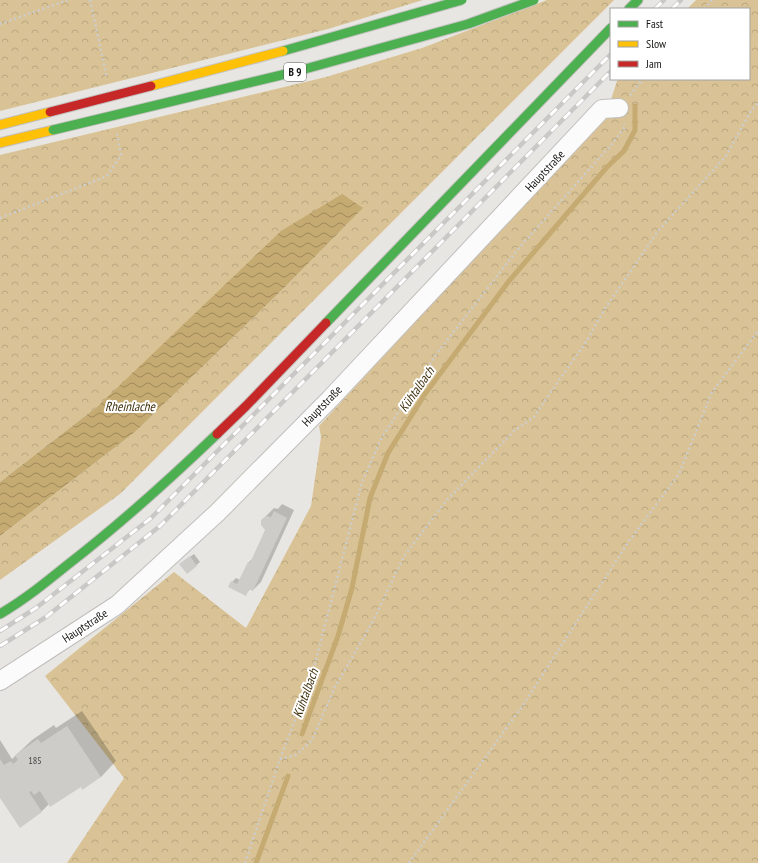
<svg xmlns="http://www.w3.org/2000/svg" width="758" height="863" font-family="'PT Sans Narrow',sans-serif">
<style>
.forest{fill:url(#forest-crowns)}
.water{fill:url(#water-waves)}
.shadow{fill:#0003}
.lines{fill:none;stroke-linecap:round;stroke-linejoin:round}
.stream{stroke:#c5aa71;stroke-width:5}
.building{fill:#cdccc9}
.street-casing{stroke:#c0bebc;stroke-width:20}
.fast-casing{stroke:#c0bebc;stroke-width:11}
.slow-casing{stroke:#c0bebc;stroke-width:11}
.jam-casing{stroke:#c0bebc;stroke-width:11}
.path{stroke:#cdcccc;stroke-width:2.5;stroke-dasharray:2 3;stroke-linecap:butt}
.street{stroke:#fcfbfb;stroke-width:18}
.fast{stroke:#4caf50;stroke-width:9}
.slow{stroke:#ffc107;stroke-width:9}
.jam{stroke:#c62828;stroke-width:9}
.rail-casing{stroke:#c9c8c7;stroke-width:4.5}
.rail{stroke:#fff;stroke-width:3;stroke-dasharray:9;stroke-linecap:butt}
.fast-bridge-casing{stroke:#c4c3c1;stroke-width:11;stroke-linecap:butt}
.slow-bridge-casing{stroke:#c4c3c1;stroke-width:11;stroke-linecap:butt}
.jam-bridge-casing{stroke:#c4c3c1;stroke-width:11;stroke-linecap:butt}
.fast-bridge{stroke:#4caf50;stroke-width:9}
.slow-bridge{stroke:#ffc107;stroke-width:9}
.jam-bridge{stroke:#c62828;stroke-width:9}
.labels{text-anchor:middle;stroke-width:4;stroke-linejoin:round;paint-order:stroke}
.number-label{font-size:10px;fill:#484644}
.shield{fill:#fff;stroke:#5d5c5a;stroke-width:1}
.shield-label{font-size:11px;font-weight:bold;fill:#171614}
.street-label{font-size:12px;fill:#171614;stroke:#fff}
.water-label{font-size:13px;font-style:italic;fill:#40300d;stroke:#fff}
</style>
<defs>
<pattern id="forest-crowns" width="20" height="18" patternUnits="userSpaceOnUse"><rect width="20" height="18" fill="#d9c396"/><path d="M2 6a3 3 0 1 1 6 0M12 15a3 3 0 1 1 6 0" fill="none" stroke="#baa780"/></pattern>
<pattern id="water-waves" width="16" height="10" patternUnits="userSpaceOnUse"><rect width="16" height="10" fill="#c5aa71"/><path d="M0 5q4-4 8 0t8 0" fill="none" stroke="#9f895c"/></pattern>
</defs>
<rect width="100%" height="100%" fill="#e8e6e2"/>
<!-- forest -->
<path class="forest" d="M0,0H423L328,29L0,111Z
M547,0H614L120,494L0,580V536L135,432L282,290L362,209L98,406L0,482V155L326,77L422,48Z
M696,0H758V863H67L124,778L45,676L174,572L246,628L311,506L321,437L319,426L606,115L617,81L620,79H749V9H687Z"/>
<!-- water -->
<path class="water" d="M342,194L363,208L282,290L135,432L0,536V482L98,406L281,231Z"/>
<!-- shadow -->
<path class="shadow" d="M282,504L294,510L261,582L253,590L250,589L246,594L232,582L236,578L240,580L248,563L253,558L267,529L262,520L274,508L278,509Z
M194,554L200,562L187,573L184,561Z
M82,711L116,761L101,777L82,785L49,804L42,811L20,826L0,796V740L12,759L32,740L54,725L56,728Z"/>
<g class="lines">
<!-- stream -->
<path class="stream" d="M302,734L338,636L352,588L370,498L388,453L425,394L509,281L607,167L624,151L635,130V106
M256,863L288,776"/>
</g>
<!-- building -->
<path class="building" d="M274,511L287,518L253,591L249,589L246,596L228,587L231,581L237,584L248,562L250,563L265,530L261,525V520L266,516L271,517Z
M190,556L197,566L187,574L179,564Z
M67,726L101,777L82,790L81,787L50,807L40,791L34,795L31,791L29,792L42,812L20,828L0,798V759L4,765L11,761L13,764L18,760L15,755L38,739L41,743Z"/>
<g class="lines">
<!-- street casing -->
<g class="street-casing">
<path id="street" d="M0,681L117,605L217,513L330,399L602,109L619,108"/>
</g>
<!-- fast casing -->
<g class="fast-casing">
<path id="fast" d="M629,9L638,0
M326,323L611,28
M0,614C24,600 45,583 66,566C119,525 169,480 217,434"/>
</g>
<!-- slow casing -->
<g class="slow-casing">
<path id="slow" d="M0,125L50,112
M0,143L53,130"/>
</g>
<!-- jam casing -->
<g class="jam-casing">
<path id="jam" d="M217,434L246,406L326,323"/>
</g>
<!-- path -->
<path class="path" d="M90,0L107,78
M704,9L712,0
M0,24L68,0
M630,95L643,79
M0,218L107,176L121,155L117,134
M280,759L296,755L312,740L335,687L373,621L404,556L446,501L515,430L534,417L546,399L586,342L604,310L658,231L726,156L751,111L758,103
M245,863L280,759L311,679L362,482L382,437L435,356L518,249L611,145L625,127L624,124
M409,863L523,705L629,541L679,474L712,392L758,331"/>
<!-- street -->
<use href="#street" class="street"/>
<!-- fast -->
<use href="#fast" class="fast"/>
<!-- slow -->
<use href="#slow" class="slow"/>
<!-- jam -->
<use href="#jam" class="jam"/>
<!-- rail casing -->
<g class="rail-casing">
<path id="rail" d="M655,9L664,0
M672,9L681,0
M0,631L36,608L151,518L611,54
M0,646L46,617L160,526L611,71"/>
</g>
<!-- rail -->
<use href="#rail" class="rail"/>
<!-- fast-bridge casing -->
<g class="fast-bridge-casing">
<path id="fast-bridge" d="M283,51L462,0
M53,130L294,72L468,24L534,0"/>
</g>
<!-- slow-bridge casing -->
<g class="slow-bridge-casing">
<path id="slow-bridge" d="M151,86L283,51"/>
</g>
<!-- jam-bridge casing -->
<g class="jam-bridge-casing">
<path id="jam-bridge" d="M50,112L151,86"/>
</g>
<!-- fast-bridge -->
<use href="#fast-bridge" class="fast-bridge"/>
<!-- slow-bridge -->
<use href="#slow-bridge" class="slow-bridge"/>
<!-- jam-bridge -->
<use href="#jam-bridge" class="jam-bridge"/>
</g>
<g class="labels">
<!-- number labels -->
<g class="number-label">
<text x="35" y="764">185</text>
</g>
<!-- shield labels -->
<rect class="shield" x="284" y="63" width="22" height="18" rx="3"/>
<g class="shield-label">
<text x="295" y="76">B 9</text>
</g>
<!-- street labels -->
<g class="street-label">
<text transform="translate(545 171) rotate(-47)" y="4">Hauptstraße</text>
<text transform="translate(322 406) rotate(-46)" y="4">Hauptstraße</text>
<text transform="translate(85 626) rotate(-33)" y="4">Hauptstraße</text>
</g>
<!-- water labels -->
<g class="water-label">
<text transform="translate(416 389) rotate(-55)" y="5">Kühtalbach</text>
<text x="130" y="411">Rheinlache</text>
<text transform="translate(305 693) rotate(-70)" y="5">Kühtalbach</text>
</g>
</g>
<!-- legend -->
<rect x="610" y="8" width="140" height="72" fill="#ffffff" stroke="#a2a2a1"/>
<rect x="618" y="21" width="20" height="6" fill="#4caf50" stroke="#a2a2a1"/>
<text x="646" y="28" font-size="12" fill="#171614">Fast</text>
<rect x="618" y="41" width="20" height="6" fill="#ffc107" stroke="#a2a2a1"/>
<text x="646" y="48" font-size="12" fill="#171614">Slow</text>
<rect x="618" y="61" width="20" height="6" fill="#c62828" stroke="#a2a2a1"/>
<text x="646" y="68" font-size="12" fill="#171614">Jam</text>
</svg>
